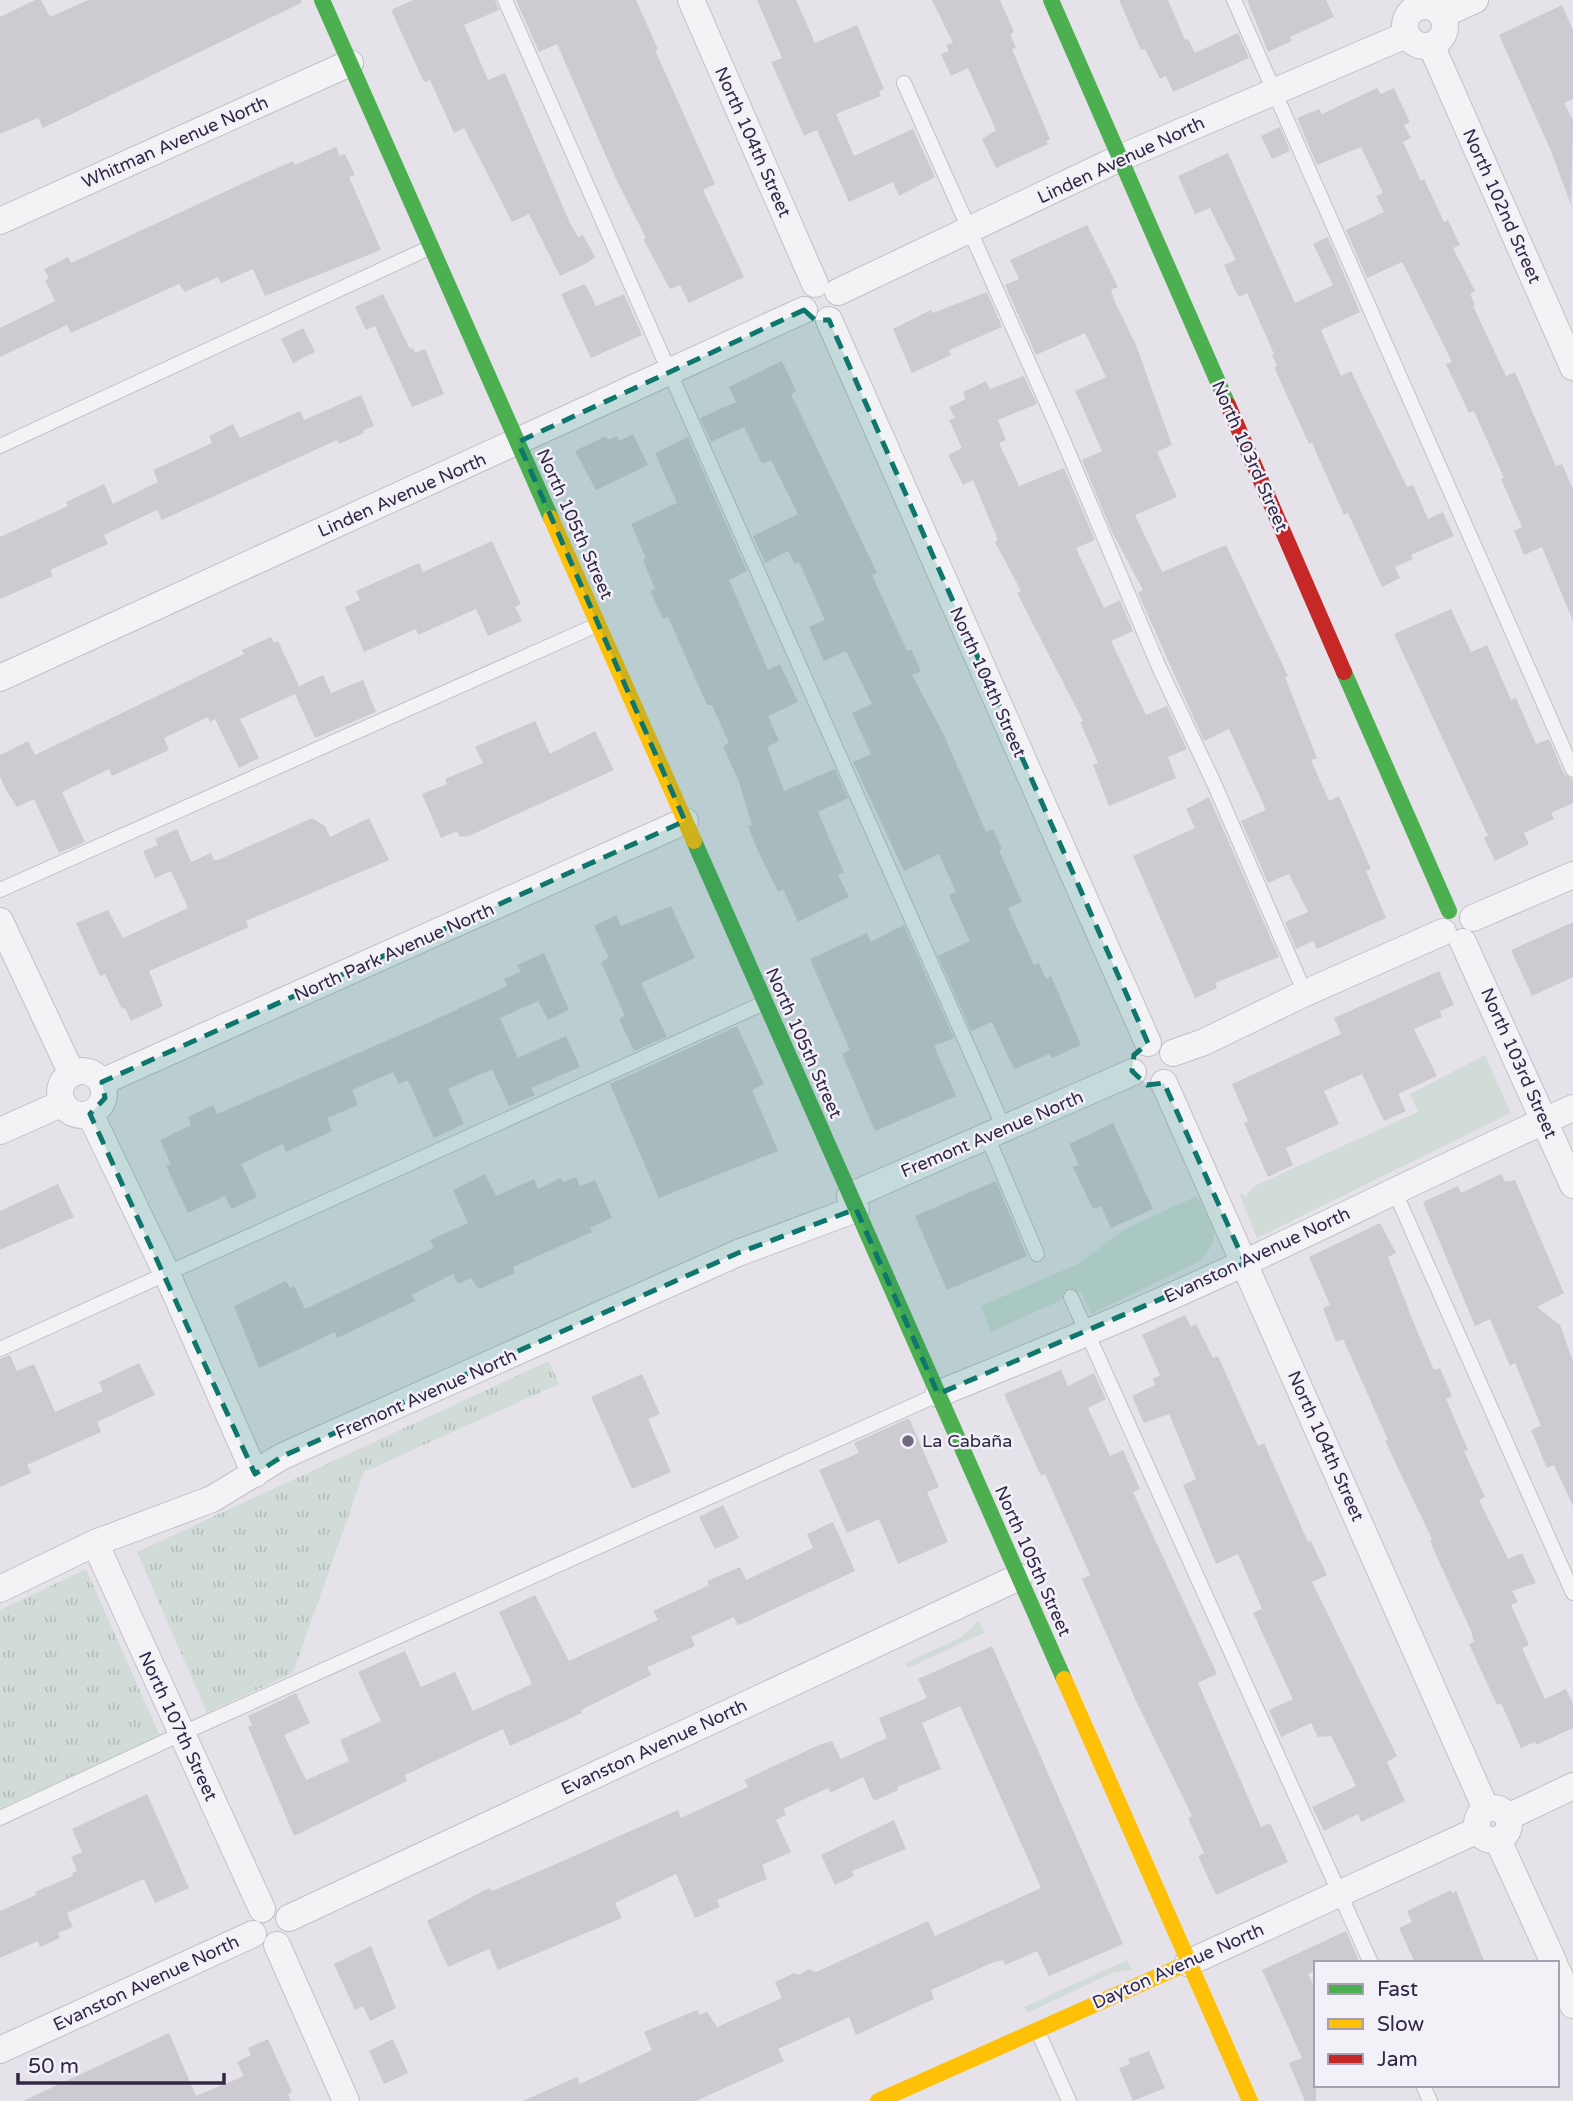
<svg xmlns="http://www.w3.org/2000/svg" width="1573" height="2101" font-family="'Varela Round',sans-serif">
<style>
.grass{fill:#d1dcd8}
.park{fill:url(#park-tufts)}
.building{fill:#cdcbd1}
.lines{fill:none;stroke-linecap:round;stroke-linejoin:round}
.lane-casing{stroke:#c2c0c7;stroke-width:16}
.street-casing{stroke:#c2c0c7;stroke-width:28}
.lane{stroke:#f3f3f5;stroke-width:14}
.street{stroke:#f3f3f5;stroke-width:26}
.fast{stroke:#4caf50;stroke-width:16}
.slow{stroke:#ffc107;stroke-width:16}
.jam{stroke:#c62828;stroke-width:16}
.marked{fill:#0f766e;fill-opacity:0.2;stroke:#0f766e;stroke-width:5;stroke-dasharray:14 9;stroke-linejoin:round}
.poi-dot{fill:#71697e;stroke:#f3f1f8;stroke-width:2.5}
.labels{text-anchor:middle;stroke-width:5;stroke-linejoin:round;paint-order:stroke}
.street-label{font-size:18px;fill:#322745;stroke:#f3f1f8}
.poi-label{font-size:18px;fill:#322745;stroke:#f3f1f8;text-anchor:start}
</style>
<defs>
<pattern id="park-tufts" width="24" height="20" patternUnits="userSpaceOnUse" patternTransform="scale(1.75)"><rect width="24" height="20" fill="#d1dcd8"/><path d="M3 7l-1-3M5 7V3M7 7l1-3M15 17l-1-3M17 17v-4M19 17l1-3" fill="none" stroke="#b4bdbb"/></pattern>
</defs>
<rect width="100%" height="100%" fill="#e5e3e9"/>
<!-- grass -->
<path class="grass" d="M1485,1055L1511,1113L1257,1238L1239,1193L1246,1196L1254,1186L1418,1112L1410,1094Z
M1197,1196C1211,1225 1226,1237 1198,1262L1091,1314L1081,1291L991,1332L981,1306L1078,1264L1125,1229Z
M979,1621L984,1633L908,1668L905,1663L960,1638Z
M1127,1960L1132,1970L1112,1973L1027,2013L1024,2007Z"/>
<!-- park -->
<path class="park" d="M549,1361L559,1384L364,1472L293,1673L207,1713L137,1552Z
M86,1569L160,1736L0,1809V1610Z"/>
<!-- building -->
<path class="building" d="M35,0H41L50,17L88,0H301V3L43,128L38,118L0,134V17Z
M413,0H495L499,10L464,25L488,80L505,73L570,223L578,237L583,235L595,257L589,262L560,276L529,214L512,222L464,128L454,133L430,80L424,82L391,10Z
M516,0H636L658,49L655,50L715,184L703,190L744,277L689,303L680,285L670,289L643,239L646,238L616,179L557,44L539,52Z
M757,0H796L815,43L857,25L884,89L879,91L881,96L836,114L854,156L913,129L935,177L899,196L893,182L849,202L817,130L804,136L771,62L782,58Z
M932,0H1000L1014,32L1010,34L1016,48L1012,49L1050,139L1046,141L1048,144L996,168L982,139L996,130L968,68L951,76L941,54L949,51L946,45L953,43Z
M1119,0H1168L1185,40L1188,39L1195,53L1238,33L1249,58L1173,92L1166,76L1160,79L1145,49L1141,50Z
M1247,0H1326L1334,17L1290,37L1292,41L1268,52Z
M1562,5L1573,30V99L1564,103L1573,120L1571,205L1551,151L1499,35Z
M1377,88L1381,94L1394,88L1410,122L1404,125L1411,138L1403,142L1421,181L1424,179L1444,222L1448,220L1460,245L1453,248L1475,291L1470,294L1475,305L1473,306L1506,376L1515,372L1556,466L1562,464L1573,489V621L1542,547L1524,555L1514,531L1522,527L1501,479L1504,478L1474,411L1469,413L1446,364L1452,362L1408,273L1402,262L1367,278L1346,230L1384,212L1376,196L1383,193L1361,147L1317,165L1297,118L1319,109L1322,114Z
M1280,127L1290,151L1272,159L1261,136Z
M336,147L340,156L345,154L355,175L349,177L381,250L265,296L253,269L221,283L218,277L185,292L179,284L71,333L67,325L0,357V328L55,301L45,280L49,278L44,269L68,257L71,263L261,175L293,161L295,165Z
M1228,153L1295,303L1333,285L1313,244L1328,237L1360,312L1321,330L1341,376L1351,371L1407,487L1413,485L1428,519L1443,512L1454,536L1411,555L1413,559L1395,567L1400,578L1382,587L1348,513L1344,515L1312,443L1309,444L1274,367L1277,366L1272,355L1274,354L1247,293L1239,297L1234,288L1224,265L1236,260L1210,208L1195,214L1178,176Z
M1087,225L1118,287L1111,290L1115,302L1136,345L1172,445L1157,452L1177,497L1135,515L1162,572L1226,545L1288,676L1285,677L1317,758L1311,760L1329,801L1339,796L1371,869L1366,871L1386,918L1317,949L1313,941L1296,949L1285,922L1308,912L1289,874L1268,883L1241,821L1266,810L1229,729L1204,741L1138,593L1143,590L1112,532L1082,460L1102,451L1075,391L1106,377L1085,333L1036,355L1005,285L1019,279L1010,260Z
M585,284L596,306L624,294L642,335L591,358L561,294Z
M987,292L1002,327L949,350L951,355L912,373L893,329L931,310L933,313Z
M383,294L410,349L413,348L415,353L425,349L444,394L412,407L375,326L366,330L355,307Z
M303,328L315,352L293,363L281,339Z
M782,361L796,391L791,394L877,573L872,575L907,651L911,649L921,671L912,675L943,733L986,832L993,829L1002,849L999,850L1022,902L1008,908L1034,965L1039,963L1046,979L1051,976L1081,1045L1052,1058L1049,1054L1014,1069L992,1022L971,1031L938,956L970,941L949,895L956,892L939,854L904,871L853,762L871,754L852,713L872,704L846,651L824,661L809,627L825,620L799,562L795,564L788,551L765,563L753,536L798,514L771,460L762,464L744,427L711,442L700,418L736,402L729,387Z
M1024,376L1037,404L998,420L1006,440L999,443L1019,486L1064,468L1095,540L1076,548L1104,608L1120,600L1133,631L1111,641L1146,715L1167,706L1187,749L1168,757L1176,778L1109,806L1093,765L1098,763L1080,722L1083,721L1017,593L1021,591L995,542L998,540L973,480L963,485L948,455L962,448L949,420L955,418L949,407L966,399L963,392L986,381L990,389Z
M361,395L374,426L363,430L364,433L339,444L337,440L162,520L157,510L104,535L108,544L50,570L53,576L0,599V537L68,506L66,502L104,484L113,504L158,482L153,470L212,443L209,436L233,424L240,438L300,411L304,420Z
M633,434L648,465L596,490L575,451L606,436L608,440L617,436L619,441Z
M688,437L747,571L729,580L768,670L780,664L798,702L768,716L779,741L767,747L784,791L835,769L848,798L818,812L844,873L838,875L849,897L798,922L783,889L778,892L758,851L748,826L752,825L739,782L723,746L729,743L712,705H707L668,617L663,619L650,591L655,589L643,560L646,558L631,524L677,503L655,453Z
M492,541L521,604L515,607L522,621L488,636L476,609L418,635L416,629L364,652L345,607L360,600L356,591L419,563L423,572Z
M1451,609L1471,652L1487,645L1511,700L1516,698L1536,744L1549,739L1564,774L1573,780V803L1551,813L1554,819L1524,833L1529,844L1495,861L1484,838L1488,836L1394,634Z
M271,637L274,643L278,641L299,686L323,675L331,693L363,680L376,712L315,738L295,694L240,719L259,758L239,768L215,719L210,722L208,717L164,738L169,750L112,776L109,769L62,792L85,842L59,853L34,799L17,807L6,790L0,777V755L28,741L35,755L244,654L242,650Z
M535,721L550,754L595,731L614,770L469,836L460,837L457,831L441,838L422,794L447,784L445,779L483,763L475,747Z
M1209,797L1279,957L1215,983L1217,988L1195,998L1133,856L1195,828L1186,809Z
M312,818L325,826L330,837L369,818L389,860L246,921L249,927L149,971L163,1006L131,1021L125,1008L122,1009L105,974L100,976L76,923L108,910L123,938L188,908L171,871L155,878L143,851L158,845L155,839L177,829L191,862L211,853L214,860H218Z
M671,906L695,958L641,983L667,1037L634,1051L619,1019L625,1016L601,962L609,958L594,926L616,915L621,926Z
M1573,922V977L1532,996L1511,950Z
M904,925L954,1038L934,1046L956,1096L875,1131L842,1054L850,1050L810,959L867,933L871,942Z
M544,953L569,1010L548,1020L538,1001L500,1018L518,1058L566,1036L580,1067L531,1088L535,1095L509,1106L492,1069L448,1089L464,1124L434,1138L408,1080L399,1084L393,1072L352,1090L358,1105L327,1118L332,1131L286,1152L283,1144L241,1164L257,1197L231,1209L225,1196L188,1213L166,1166L171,1164L160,1140L191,1125L188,1117L213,1105L217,1114L430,1022L507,986L504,979L521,972L517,965Z
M1439,971L1454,1005L1440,1011L1442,1017L1414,1029L1437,1076L1398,1094L1406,1111L1384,1121L1362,1074L1324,1091L1339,1124L1286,1148L1293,1165L1268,1177L1244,1123L1248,1121L1232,1084L1341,1034L1334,1018Z
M737,1026L764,1084L752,1090L778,1151L659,1198L610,1084Z
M1113,1123L1153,1209L1111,1228L1101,1206L1093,1209L1073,1167L1079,1165L1069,1144Z
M485,1174L496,1196L534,1179L538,1189L561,1178L563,1182L576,1177L580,1186L595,1180L612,1218L590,1228L592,1232L513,1267L515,1273L479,1289L471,1278L458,1284L453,1274L411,1295L415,1301L337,1338L335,1332L259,1368L234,1306L286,1281L290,1288L294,1286L305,1309L434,1248L430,1240L468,1223L453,1190Z
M1501,1174L1505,1182L1515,1180L1564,1293L1537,1307L1560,1325L1573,1361V1506L1554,1465L1547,1468L1531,1430L1541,1426L1515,1363L1510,1366L1490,1319L1475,1326L1423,1202L1458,1186L1461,1193Z
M996,1181L1027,1256L947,1290L915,1216Z
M58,1184L74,1217L0,1250V1211Z
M1380,1223L1396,1253L1388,1257L1417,1331L1434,1370L1440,1368L1452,1396L1446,1399L1468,1450L1464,1451L1485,1497L1479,1500L1508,1559L1522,1553L1536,1583L1512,1591L1518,1602L1511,1605L1529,1645L1522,1648L1545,1699L1566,1689L1573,1704V1728L1536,1745L1535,1742L1521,1748L1501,1703L1497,1705L1469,1644L1474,1642L1471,1631L1436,1555L1430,1540L1432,1539L1385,1441L1388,1440L1343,1339L1336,1342L1323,1308L1330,1305L1309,1257Z
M1185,1315L1191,1327L1196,1324L1213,1358L1218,1356L1258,1446L1264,1443L1308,1542L1311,1541L1327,1575L1312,1582L1397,1756L1387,1762L1405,1801L1361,1822L1358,1814L1324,1831L1312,1807L1356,1786L1331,1736L1318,1737L1311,1723L1281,1737L1269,1710L1293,1699L1253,1613L1262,1609L1238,1554L1216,1564L1183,1485L1196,1479L1169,1414L1144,1423L1132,1396L1155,1385L1153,1379L1160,1375L1142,1335Z
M10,1355L17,1371L34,1364L55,1412L103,1391L99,1382L139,1363L155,1395L97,1422L101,1432L27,1465L31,1473L0,1487V1359Z
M1061,1370L1068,1386L1094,1373L1106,1399L1088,1408L1110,1456L1123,1450L1140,1489L1133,1492L1217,1674L1198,1683L1261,1827L1270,1823L1288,1862L1216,1895L1198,1856L1204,1853L1188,1818L1192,1816L1137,1703L1082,1579L1090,1575L1045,1474L1041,1476L1004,1394Z
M642,1374L660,1414L648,1419L671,1472L632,1489L591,1397Z
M909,1418L939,1487L927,1492L948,1542L898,1564L879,1519L847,1533L819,1470L859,1453L854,1443Z
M723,1505L739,1538L715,1549L699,1517Z
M833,1522L855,1571L744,1623L737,1625L734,1617L691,1637L695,1646L647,1667L651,1675L581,1710L582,1713L510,1746L503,1729L405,1775L407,1781L294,1836L248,1727L252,1725L248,1716L296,1693L310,1723L284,1735L306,1780L349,1761L340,1740L381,1721L358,1672L405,1651L421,1687L455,1672L473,1711L532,1684L499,1612L535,1595L569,1661L658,1620L653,1611L709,1585L707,1581L740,1567L746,1580L813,1548L807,1534Z
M992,1646L1123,1944L1049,1976L1037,1951L1005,1965L1003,1960L994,1962L931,1990L934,1999L856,2035L849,2017L778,2049L784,2061L696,2101H523L577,2077L580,2084L652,2050L644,2032L697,2010L699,2015L707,2012L717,2027L782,1998L775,1982L794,1973L798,1975L809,1969L816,1972L928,1921L935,1936L1041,1888L960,1706L922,1723L941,1769L897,1787L898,1790L874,1801L863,1777L830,1793L828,1788L783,1809L786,1815L776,1820L791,1852L762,1865L767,1879L717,1900L720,1907L695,1918L676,1874L615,1903L622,1918L498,1970L489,1949L448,1967L427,1921L485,1890L490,1888L492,1891L540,1871L678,1810L681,1818L748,1787L744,1780L819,1745L832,1741L841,1759L887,1738L879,1718L927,1698L918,1679Z
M147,1794L189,1888L155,1903L144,1879L67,1913L73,1927L58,1933L60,1938L40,1947L38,1941L0,1958V1911L36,1895L35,1892L73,1876L72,1873L77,1871L71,1857L82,1852L72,1829Z
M894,1820L906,1849L852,1871L854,1876L835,1885L821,1855Z
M1451,1890L1452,1893L1456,1891L1485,1963H1415L1399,1928L1412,1922L1407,1911Z
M1346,1931L1360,1963H1316V1971L1308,1974L1316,1990V2101H1305L1289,2063L1302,2058L1262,1970Z
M371,1946L396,2008L370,2021L363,2006L355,2010L334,1964Z
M169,2033L196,2096L244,2076L237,2062L251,2055L248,2048L268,2039L292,2092L288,2094L291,2101H23Z
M393,2039L408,2073L384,2084L369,2051Z
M1149,2051L1165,2088L1133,2101L1119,2068L1130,2064L1128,2059Z"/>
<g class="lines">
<!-- lane casing -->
<g class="lane-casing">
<path id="lane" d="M505,0L1004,1128
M1234,0L1573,770
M904,83L1061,435L1158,665L1213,781L1305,993
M0,446L431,247
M0,890L597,625
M987,1136L1037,1254
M1394,1190L1573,1593
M1071,1297L1371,1963
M0,1349L764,1003
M0,1818L183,1733L937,1395
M1038,2032L1069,2101
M1423,2085L1430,2101"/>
</g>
<!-- street casing -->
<g class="street-casing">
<path id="street" d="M691,0L815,284
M1405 26a20 20 0 1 1 40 0a20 20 0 1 1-40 0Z
M1442,15L1475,0
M1431,45L1573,367
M0,221L350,63
M838,292L1120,158L1406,35
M829,320L1148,1043
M0,678L804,310
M1473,918L1573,875
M0,921L72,1074
M1463,942L1573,1185
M1173,1053L1204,1042L1303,994L1443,932
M60 1093a22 22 0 1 1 44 0a22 22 0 1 1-44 0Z
M102,1082L685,821
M1164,1083L1486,1809
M90,1114L166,1272L255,1474
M0,1131L63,1103
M850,1196L1133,1072
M938,1394C1041,1352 1145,1310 1246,1262C1355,1211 1463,1157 1573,1108
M95,1543L262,1909
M0,1589L95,1543L212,1499L283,1456L738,1253L856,1209
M1477 1824a16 16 0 1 1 32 0a16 16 0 1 1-32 0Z
M1508,1817L1573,1786
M1498,1840L1554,1963
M289,1918L1019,1577
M277,1945L346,2101
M1188,1963L1478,1830
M1557,1970L1573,2005
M0,2050L253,1934"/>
</g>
<!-- lane -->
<use href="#lane" class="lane"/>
<!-- street -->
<use href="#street" class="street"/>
<!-- fast -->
<path class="fast" d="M322,0L551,518
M1051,0L1228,405
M1344,672L1449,911
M694,841L1064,1679"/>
<!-- slow -->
<path class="slow" d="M551,518L694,841
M1064,1679L1250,2101
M878,2101L1188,1963"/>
<!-- jam -->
<path class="jam" d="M1228,405L1344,672"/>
</g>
<!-- marked area -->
<path class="marked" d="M804,310L815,320H829L1148,1043L1134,1055L1132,1071L1147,1085L1164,1083L1245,1263L938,1394L856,1209L738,1253L283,1456L255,1474L90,1114L105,1098L102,1082L685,821L518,442Z"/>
<!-- markers -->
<circle class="poi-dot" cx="908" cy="1441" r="7"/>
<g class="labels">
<!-- street labels -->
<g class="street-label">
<text transform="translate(175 142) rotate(-24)" y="6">Whitman Avenue North</text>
<text transform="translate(753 142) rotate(66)" y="6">North 104th Street</text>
<text transform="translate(1121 160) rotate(-25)" y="6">Linden Avenue North</text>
<text transform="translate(1502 206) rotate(66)" y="6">North 102nd Street</text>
<text transform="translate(1250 456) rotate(66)" y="6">North 103rd Street</text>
<text transform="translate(402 495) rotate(-24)" y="6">Linden Avenue North</text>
<text transform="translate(575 524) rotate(66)" y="6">North 105th Street</text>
<text transform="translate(988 682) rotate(66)" y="6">North 104th Street</text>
<text transform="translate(394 952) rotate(-24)" y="6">North Park Avenue North</text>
<text transform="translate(804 1043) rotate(66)" y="6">North 105th Street</text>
<text transform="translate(1519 1063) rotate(66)" y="6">North 103rd Street</text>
<text transform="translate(992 1134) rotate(-23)" y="6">Fremont Avenue North</text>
<text transform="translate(1257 1255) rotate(-25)" y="6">Evanston Avenue North</text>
<text transform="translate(426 1394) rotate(-24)" y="6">Fremont Avenue North</text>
<text transform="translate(1326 1446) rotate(66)" y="6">North 104th Street</text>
<text transform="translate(1033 1561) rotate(66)" y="6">North 105th Street</text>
<text transform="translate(178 1726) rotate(65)" y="6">North 107th Street</text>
<text transform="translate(654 1747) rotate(-25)" y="6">Evanston Avenue North</text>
<text transform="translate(1178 1966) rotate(-24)" y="6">Dayton Avenue North</text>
<text transform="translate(146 1983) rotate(-25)" y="6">Evanston Avenue North</text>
</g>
<!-- poi labels -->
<g class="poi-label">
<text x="922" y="1447">La Cabaña</text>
</g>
</g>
<!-- legend -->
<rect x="1314" y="1961" width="245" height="126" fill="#f3f1f8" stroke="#a6a0b0" stroke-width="2"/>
<rect x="1328" y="1984" width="35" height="10" fill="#4caf50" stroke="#a6a0b0" stroke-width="2"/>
<text x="1377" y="1996" font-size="21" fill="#322745">Fast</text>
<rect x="1328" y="2019" width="35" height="10" fill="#ffc107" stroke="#a6a0b0" stroke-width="2"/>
<text x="1377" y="2031" font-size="21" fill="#322745">Slow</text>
<rect x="1328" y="2054" width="35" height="10" fill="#c62828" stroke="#a6a0b0" stroke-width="2"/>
<text x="1377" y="2066" font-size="21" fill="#322745">Jam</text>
<!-- scale -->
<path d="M18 2073v10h206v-10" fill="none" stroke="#322745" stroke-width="3.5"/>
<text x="28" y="2073" font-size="21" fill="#322745" stroke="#f3f1f8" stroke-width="5" paint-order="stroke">50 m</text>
</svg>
